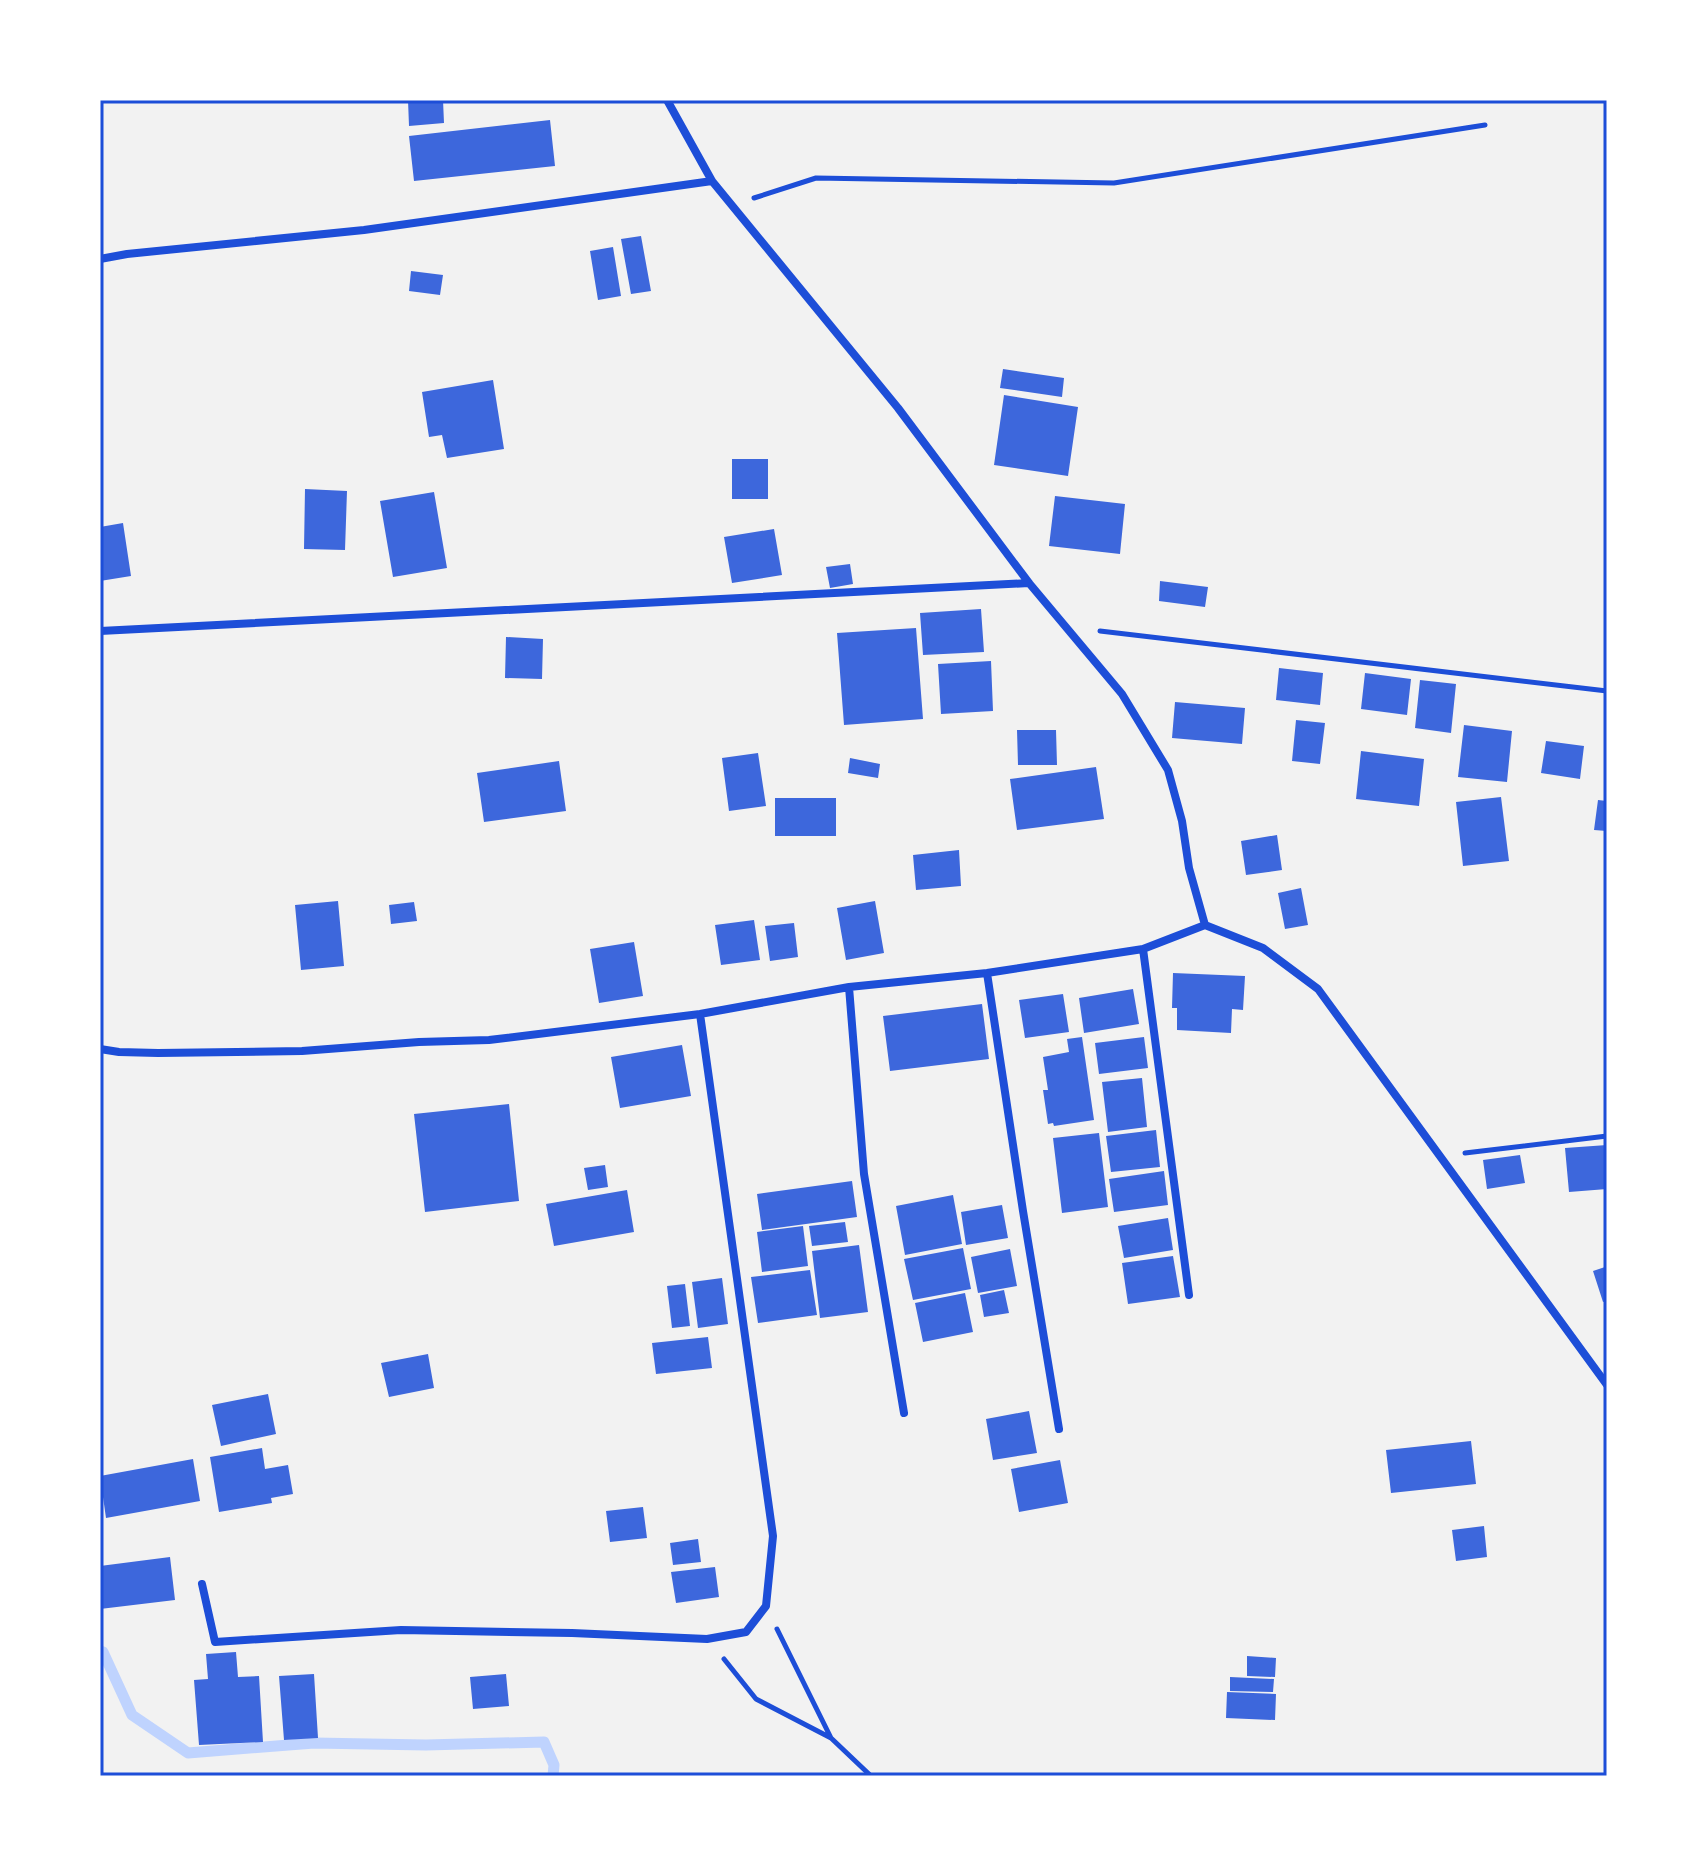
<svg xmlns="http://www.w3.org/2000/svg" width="1707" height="1876" font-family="Barlow,sans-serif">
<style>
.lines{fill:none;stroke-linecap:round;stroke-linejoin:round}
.stream{stroke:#bfd3fe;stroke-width:11}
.building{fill:#3d67dc}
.path{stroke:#1d4ed8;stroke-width:5}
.minor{stroke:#1d4ed8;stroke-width:8}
.neatline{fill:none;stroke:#1d4ed8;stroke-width:3}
</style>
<rect width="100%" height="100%" fill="#f2f2f2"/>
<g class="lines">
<!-- stream -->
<path class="stream" d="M100,1651L103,1652L132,1715L188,1753L314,1743L426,1745L544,1742L554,1765L553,1776"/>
</g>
<!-- building -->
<path class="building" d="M408,100H443L444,123L409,126Z
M550,120L555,166L414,181L409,136Z
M641,236L651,291L631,294L621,239Z
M613,247L621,296L598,300L590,251Z
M411,271L443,275L440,295L409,291Z
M1003,369L1064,378L1062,397L1000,388Z
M493,380L504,449L447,458L442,435L429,437L422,392Z
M1004,395L1078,407L1068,476L994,465Z
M732,459H768V499H732Z
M305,489L347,491L345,550L304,549Z
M434,492L447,568L393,577L380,501Z
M1055,496L1125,504L1120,554L1049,546Z
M123,523L131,576L100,581V527Z
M774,529L782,575L732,583L724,537Z
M850,564L853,584L830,588L826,567Z
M1160,581L1208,587L1205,607L1159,601Z
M981,609L984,652L923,655L920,613Z
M916,628L923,719L844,725L837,633Z
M506,637L543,639L542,679L505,678Z
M991,661L993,711L941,714L938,664Z
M1279,668L1323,673L1320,705L1276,700Z
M1365,673L1411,679L1407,715L1361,709Z
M1420,680L1456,684L1451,733L1415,728Z
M1175,702L1245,708L1242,744L1172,738Z
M1296,720L1325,723L1320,764L1292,761Z
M1464,725L1512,731L1507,782L1458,777Z
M1017,730H1056L1057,765H1018Z
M1546,741L1584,746L1580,779L1541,773Z
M1361,751L1424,759L1419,806L1356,799Z
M758,753L766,806L729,811L722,758Z
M850,758L880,764L878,778L848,773Z
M559,761L566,811L484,822L477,773Z
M1096,767L1104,819L1017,830L1010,779Z
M1501,797L1509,861L1463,866L1456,802Z
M775,798H836V836H775Z
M1598,800L1607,801V831L1594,830Z
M1277,835L1282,870L1246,875L1241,841Z
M959,850L961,886L916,890L913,855Z
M1301,888L1308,925L1285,929L1278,893Z
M338,901L344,966L301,970L295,905Z
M875,901L884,953L846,960L837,908Z
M414,902L417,921L391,924L389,905Z
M754,920L760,960L721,965L715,925Z
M794,923L798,957L770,961L765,926Z
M634,942L643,996L599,1003L590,949Z
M1173,973L1245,976L1243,1010L1232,1009L1231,1033L1177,1030V1008H1172Z
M1133,989L1139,1024L1084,1033L1079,998Z
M1063,994L1069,1032L1025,1038L1019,1000Z
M982,1004L989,1059L890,1071L883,1016Z
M1082,1037L1094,1120L1054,1126L1053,1123L1048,1124L1043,1090H1048L1043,1057L1069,1052L1067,1039Z
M1144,1037L1148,1068L1099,1074L1095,1043Z
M682,1045L691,1096L620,1108L611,1057Z
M1142,1078L1147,1127L1108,1132L1102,1082Z
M509,1104L519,1201L425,1212L414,1114Z
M1156,1130L1160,1167L1111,1172L1106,1136Z
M1099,1133L1108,1207L1062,1213L1053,1138Z
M1607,1145V1189L1569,1192L1565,1148Z
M1520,1155L1525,1183L1487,1189L1483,1160Z
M605,1165L608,1187L588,1190L584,1168Z
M1164,1171L1168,1205L1114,1212L1109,1179Z
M852,1181L857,1217L762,1230L757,1194Z
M627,1190L634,1232L554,1246L546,1204Z
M953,1195L962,1244L905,1255L896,1206Z
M1002,1205L1008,1238L966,1245L961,1212Z
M1168,1218L1173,1250L1124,1258L1118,1226Z
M845,1222L848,1242L812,1246L809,1226Z
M803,1226L808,1266L762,1272L757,1232Z
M859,1245L868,1312L820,1318L812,1251Z
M963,1248L971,1289L913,1300L904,1259Z
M1010,1249L1017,1286L978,1293L971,1257Z
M1173,1256L1180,1297L1128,1304L1122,1263Z
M1605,1267L1607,1301L1603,1302L1593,1271Z
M810,1270L817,1315L758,1323L751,1277Z
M722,1278L728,1324L698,1328L692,1282Z
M685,1284L690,1326L672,1328L667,1286Z
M1004,1290L1009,1313L984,1317L980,1295Z
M965,1293L973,1332L923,1342L915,1303Z
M708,1337L712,1368L656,1374L652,1343Z
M428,1354L434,1388L389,1397L381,1363Z
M268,1394L276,1434L221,1446L212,1405Z
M1029,1411L1037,1453L993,1460L986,1419Z
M1471,1441L1476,1484L1391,1493L1386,1450Z
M262,1448L265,1469L288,1465L293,1494L271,1498L272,1503L219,1512L210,1457Z
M193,1459L200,1501L106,1518L100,1476Z
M1060,1460L1068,1503L1019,1512L1011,1469Z
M643,1507L647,1538L610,1542L606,1511Z
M1484,1526L1487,1557L1456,1561L1452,1530Z
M698,1539L701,1562L673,1565L670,1543Z
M170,1557L175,1600L100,1609V1566Z
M715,1567L719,1597L676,1603L671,1572Z
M236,1652L238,1677L259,1676L263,1742L199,1745L194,1680L208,1679L206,1654Z
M1247,1656L1276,1658L1275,1677L1247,1676Z
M314,1674L318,1738L284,1740L279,1676Z
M506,1674L509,1706L473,1709L470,1677Z
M1230,1677L1274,1679L1273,1692L1230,1691Z
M1227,1692L1276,1694L1275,1720L1226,1718Z"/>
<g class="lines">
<!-- path -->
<path class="path" d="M754,198L816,178L1114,183L1485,125
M1100,631L1607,691
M1465,1153L1607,1136
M777,1629L831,1738
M724,1659L756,1699L831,1738L871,1776"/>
<!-- minor -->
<path class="minor" d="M667,100L712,181L898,408L1029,583L1122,694L1168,770L1182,821L1189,868L1205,925
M100,259L127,254L364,230L712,181
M100,631L1029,583
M1143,949L1189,1295
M987,973L1023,1211L1059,1429
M849,987L864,1174L904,1413
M100,1049L119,1052L158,1053L302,1051L419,1042L489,1040L700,1014L849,987L987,973L1143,949L1205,925L1263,948L1318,989L1607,1385
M202,1584L215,1642L401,1630L572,1633L707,1639L746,1632L766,1606L773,1536L700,1014"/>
</g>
<!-- border -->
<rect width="1707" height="1876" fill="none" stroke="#ffffff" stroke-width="204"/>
<rect x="102" y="102" width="1503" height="1672" class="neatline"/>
</svg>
